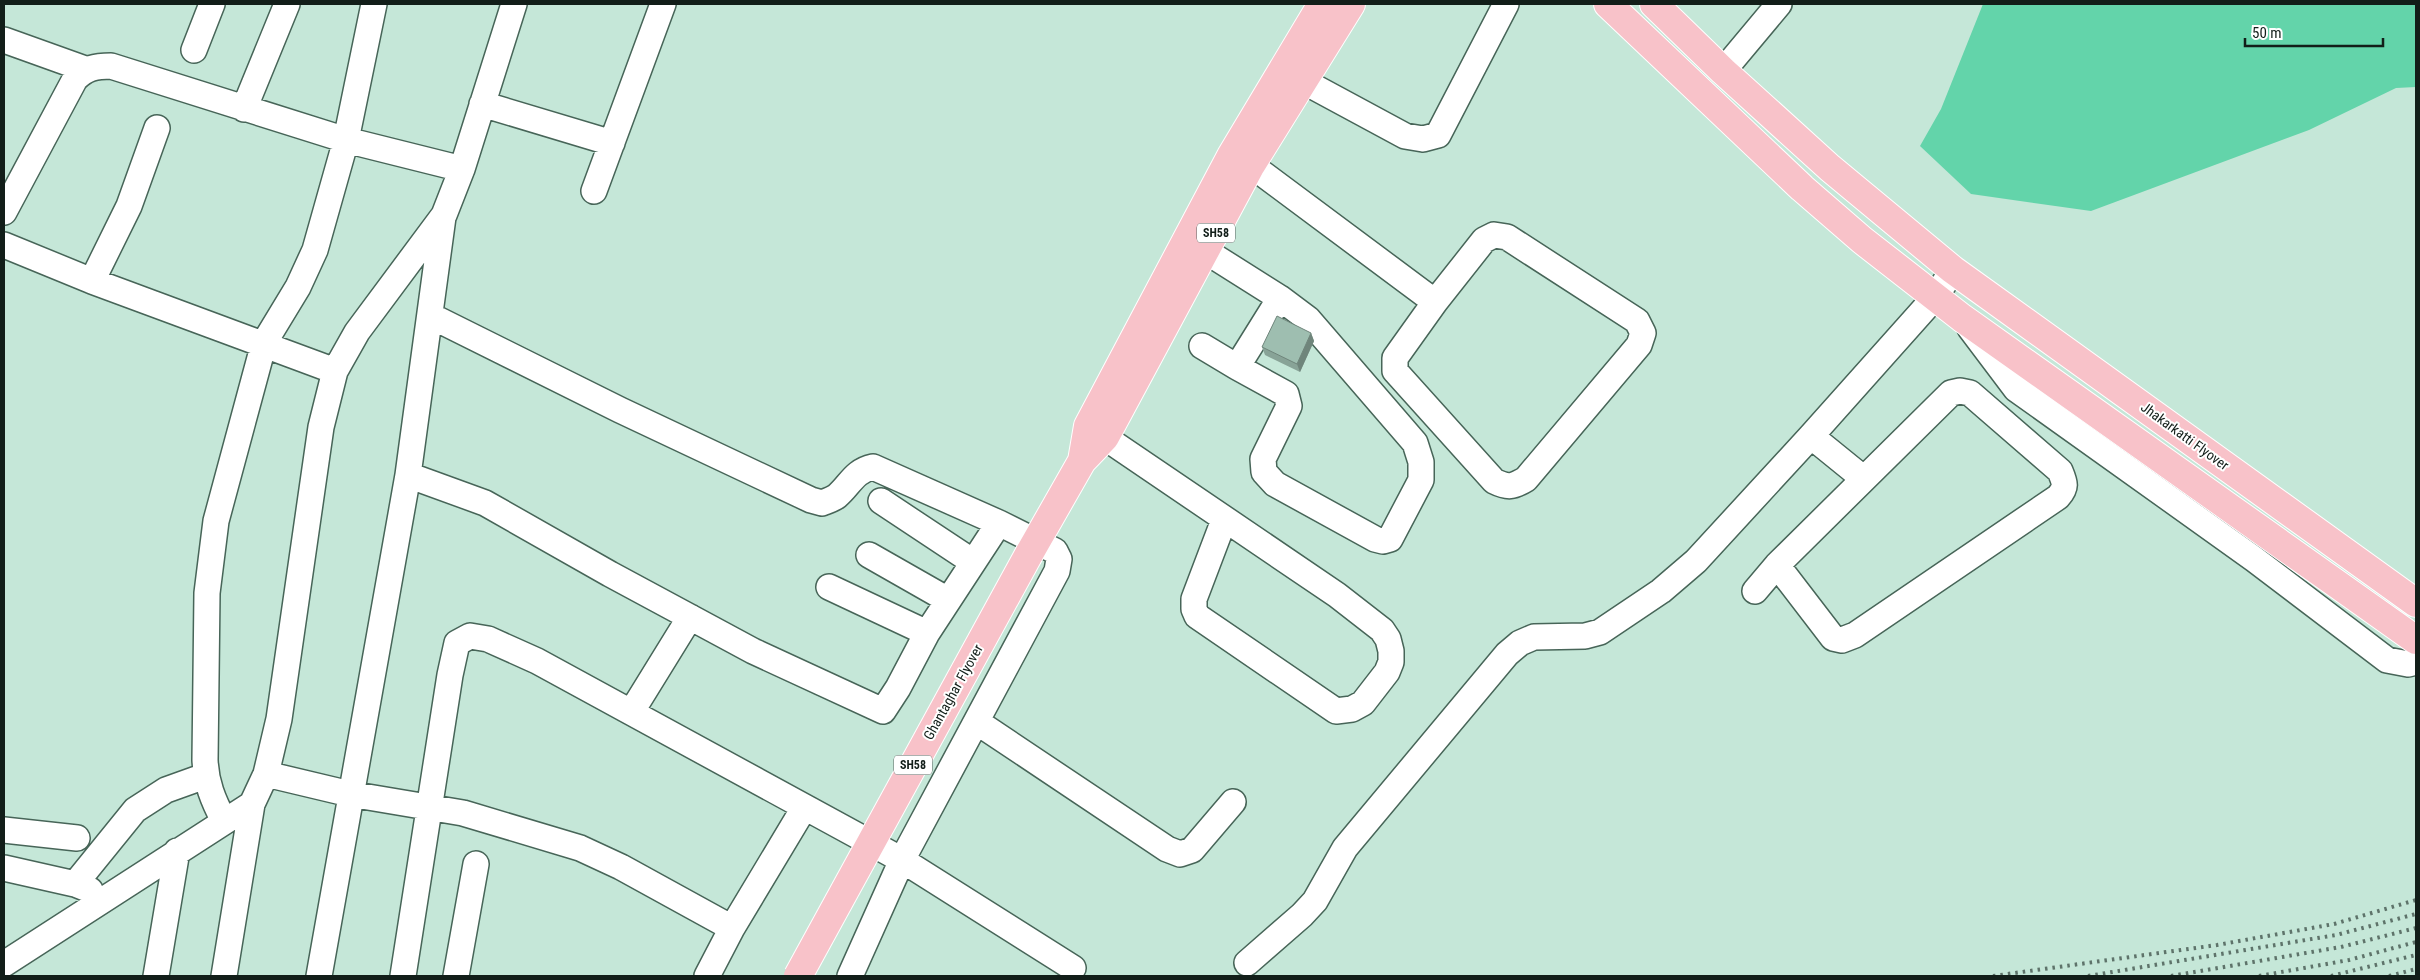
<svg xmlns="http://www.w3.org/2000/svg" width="2420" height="980" font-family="'Roboto Condensed',sans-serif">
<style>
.water{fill:#63d4aa}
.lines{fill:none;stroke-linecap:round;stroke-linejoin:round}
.minor-casing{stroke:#476558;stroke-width:28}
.major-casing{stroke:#fff;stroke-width:30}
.minor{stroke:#fff;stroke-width:25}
.major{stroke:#f8c2c9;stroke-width:28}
.rail{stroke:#5e736a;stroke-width:4;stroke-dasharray:2.5 5;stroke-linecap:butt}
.major-bridge-casing{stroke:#fff;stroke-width:30;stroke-linecap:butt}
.major-bridge{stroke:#f8c2c9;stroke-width:28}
.wall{fill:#88a397}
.shaded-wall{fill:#6f857b}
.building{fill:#9ebeb0;stroke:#6f857b}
.labels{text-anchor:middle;stroke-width:4;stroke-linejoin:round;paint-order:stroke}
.shield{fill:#fff;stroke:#59625e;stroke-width:1}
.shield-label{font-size:12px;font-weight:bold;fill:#121e19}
.street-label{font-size:14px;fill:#121e19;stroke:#fff}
</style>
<rect width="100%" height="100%" fill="#c5e7d8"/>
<!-- water -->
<path class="water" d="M1983,4H2416V87L2396,88L2309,130L2091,211L1971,194L1920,146L1941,109Z"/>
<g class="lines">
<!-- minor casing -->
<g class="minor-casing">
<path id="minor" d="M4,40L85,69
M194,50L212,4
M1723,71L1779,4
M1303,81L1405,136L1423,139L1438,135L1506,4
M482,104L612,143
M244,109L287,4
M1251,165L1435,302
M594,191L663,4
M4,212L75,79C86,68 95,66 111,66L346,140L462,169
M1494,235L1507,237L1637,321L1643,333L1639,345L1526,479C1513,487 1508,488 1494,481L1395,371V358L1435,302L1484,240Z
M1188,240L1280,298L1308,319L1415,443L1421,462V480L1390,539L1383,541L1375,539L1275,484L1264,472L1263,459L1289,406L1286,394L1237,367L1280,298
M4,245L92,281L335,371
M92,281L129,206L157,128
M431,316L620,410L811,500L822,503C827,501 833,499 837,496C850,485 854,471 873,467L999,523L1055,551L1059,559L1057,571L902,860L850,976
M1970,328L2016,389L2254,559L2387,660L2408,664L2416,662
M1202,346L1237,367
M1088,426L1337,595L1382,630L1388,639L1391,651V662L1387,672L1363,703L1352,709L1336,711L1197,616L1194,609V599L1224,520
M1811,436L1864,479
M408,475L485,503L610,574L753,651L883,711L898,688L927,633L999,523
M881,501L973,562
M869,555L948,600
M829,587L927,633
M1755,591L1777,565L1951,393L1960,391L1970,393L2060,471C2065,483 2067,487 2058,497L1855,635L1842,640L1833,638L1777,565
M632,711L690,617
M977,722L1167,849L1180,854L1192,850L1233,802
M266,774L350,794L463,813L580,848L621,867L732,928
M224,821C213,800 206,783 205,760L207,593L216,521L264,343L298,287L315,250L346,140L374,4
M4,830L77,838
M4,868L75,884L90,890
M75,884L135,810L166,790L205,776
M1247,963L1302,915L1315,901L1345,848L1507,654L1520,643L1534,637L1585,636L1600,632L1661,591L1696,561L1811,436L1935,297L1953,270
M4,964L252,804L266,774L279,719L321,427L335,371L357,332L444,215L462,169L514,4
M156,976L177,851
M224,976L252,804
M319,976L408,475L443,217
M403,976L450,675L457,643L470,636L488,639L537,661L902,860L1073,968
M456,976L476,864
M707,976L732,928L804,808"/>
</g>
<!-- major casing -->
<g class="major-casing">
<path id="major" d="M1608,4L1802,188L1862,240L1962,318L2416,640
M1654,4L1723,71L1830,168L1953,270L2416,603
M1082,461L1088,426L1231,156L1322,4
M1029,554L1082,461L1105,437L1251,165L1351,4"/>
</g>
<!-- minor -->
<use href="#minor" class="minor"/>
<!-- major -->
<use href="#major" class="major"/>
<!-- rail -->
<path class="rail" d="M1993,976L2217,945L2334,924L2416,900
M2088,976L2336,935L2416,914
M2171,976L2341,947L2416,928
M2259,976L2349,960L2416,942
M2331,976L2416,955
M2389,976L2416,969"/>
<!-- major-bridge casing -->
<g class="major-bridge-casing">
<path id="major-bridge" d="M798,976L1029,554"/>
</g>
<!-- major-bridge -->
<use href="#major-bridge" class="major-bridge"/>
</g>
<!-- wall -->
<path class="wall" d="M1311,333L1314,341L1300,372L1265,355L1262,347Z"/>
<!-- shaded-wall -->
<path class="shaded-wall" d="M1311,333L1314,341L1300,372L1297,364Z"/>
<!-- building -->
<path class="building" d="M1277,316L1311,333L1297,364L1262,347Z"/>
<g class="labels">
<!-- shield labels -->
<g class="shield">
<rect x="1197" y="223.5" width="38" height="19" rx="4"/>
<rect x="894" y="755.5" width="38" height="19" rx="4"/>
</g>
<g class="shield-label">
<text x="1216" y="237">SH58</text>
<text x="913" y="769">SH58</text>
</g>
<!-- street labels -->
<g class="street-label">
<text transform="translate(2185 436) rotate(36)" y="5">Jhakarkatti Flyover</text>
<text transform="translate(953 692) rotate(-61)" y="5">Ghantaghar Flyover</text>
</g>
</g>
<!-- border -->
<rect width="2420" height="980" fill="none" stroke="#121e19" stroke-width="10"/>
<!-- scale -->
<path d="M2245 38v8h138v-8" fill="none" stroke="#121e19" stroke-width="2.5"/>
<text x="2252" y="38" font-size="15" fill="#121e19" stroke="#ffffff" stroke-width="4" paint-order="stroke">50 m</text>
</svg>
